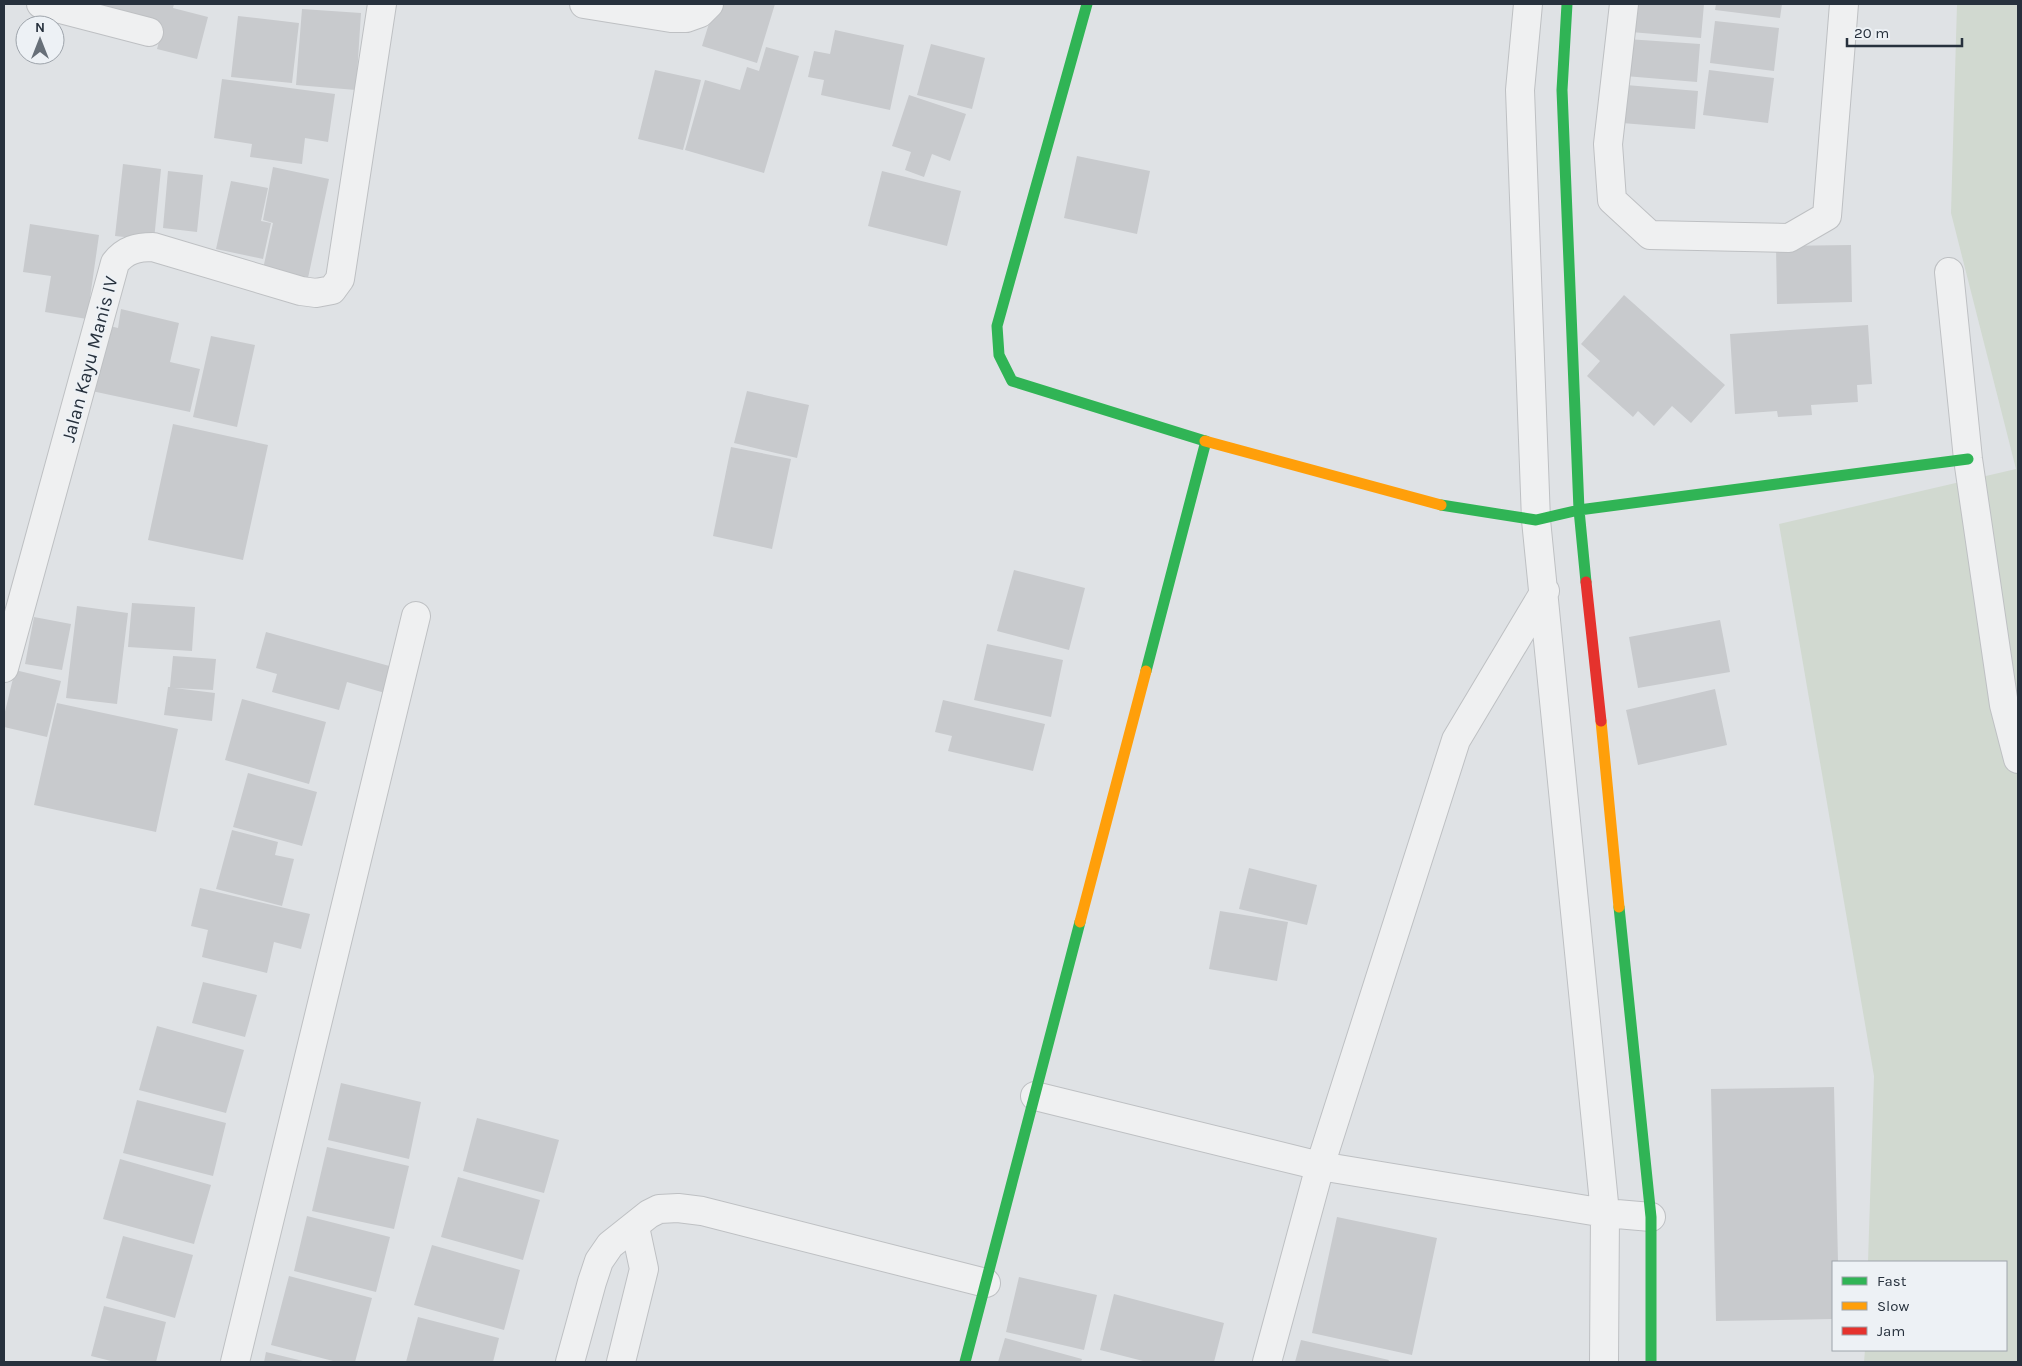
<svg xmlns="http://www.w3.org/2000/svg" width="2022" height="1366" font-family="Karla,sans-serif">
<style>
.green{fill:#d1d9d0}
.building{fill:#c8cacd}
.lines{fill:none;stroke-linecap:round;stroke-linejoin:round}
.street-casing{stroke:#bec0c3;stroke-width:30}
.street{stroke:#eff0f1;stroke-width:28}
.fast{stroke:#30b455;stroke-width:11}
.slow{stroke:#ff9f0a;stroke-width:11}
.jam{stroke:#e5322d;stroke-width:11}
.labels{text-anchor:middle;stroke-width:4;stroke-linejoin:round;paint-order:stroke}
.street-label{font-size:19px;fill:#27313d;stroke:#edf1f5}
</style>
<rect width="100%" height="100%" fill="#dfe2e5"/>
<!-- green -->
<path class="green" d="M1957,4H2018V1362H1864L1865,1350H2006V1262H1868L1874,1076L1779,524L2016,469L1951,213Z"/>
<!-- building -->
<path class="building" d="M101,4H174L173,8L208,17L197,59L157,49L163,26L99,10Z
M715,4H775L757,63L702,46Z
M1633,4H1704L1701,38L1631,32Z
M1716,4H1782L1780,18L1715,10Z
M302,9L361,13L356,90L296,85Z
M238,16L299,23L292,83L231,77Z
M1715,21L1779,28L1774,71L1710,63Z
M835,30L904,45L890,110L821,95L824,80L808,77L814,51L830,54Z
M1627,39L1700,44L1697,82L1625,76Z
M931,44L985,58L972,109L917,95Z
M766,47L799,56L764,173L685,150L705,80L740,90L747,67L759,71Z
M655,70L701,80L683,150L638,139Z
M1709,70L1774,78L1768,123L1703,115Z
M222,79L335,94L328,142L305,138L302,164L250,157L252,144L214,138Z
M1626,85L1698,91L1695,129L1622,123Z
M909,95L966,114L950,161L932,154L924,177L905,170L911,152L892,146Z
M1077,156L1150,171L1137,234L1064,218Z
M123,164L161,169L154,240L115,236Z
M273,167L329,179L308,278L263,269L273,223L263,220Z
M168,171L203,175L197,232L163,228Z
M882,171L961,191L947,246L868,226Z
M231,181L268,188L261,221L271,223L263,259L216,249Z
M30,224L99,235L87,319L45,312L51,276L23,272Z
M1851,245L1852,302L1777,304L1776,246Z
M1624,295L1725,385L1691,423L1672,406L1654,426L1638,411L1633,417L1587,376L1600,361L1581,344Z
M121,309L179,323L170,362L200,369L190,412L87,390L102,324L118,328Z
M1868,325L1872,384L1857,385L1858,402L1811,405L1812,415L1778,417L1777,411L1735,414L1730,334Z
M211,336L255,345L237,427L193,417Z
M747,391L809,405L797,458L734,443Z
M173,424L268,445L243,560L148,540Z
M731,447L791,459L772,549L713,536Z
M1014,570L1085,588L1069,650L997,631Z
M132,603L195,607L192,651L128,647Z
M77,606L128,613L117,704L66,698Z
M34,617L71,624L62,670L25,664Z
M1720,620L1730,672L1638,688L1629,637Z
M266,632L393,667L385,693L347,682L339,710L272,692L277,674L256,668Z
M987,644L1063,660L1051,717L974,700Z
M173,656L216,659L213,690L174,688L215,693L212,721L164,715L168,687H170Z
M15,670L61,681L47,737L4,727V716Z
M1715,689L1727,745L1638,765L1626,710Z
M242,699L326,722L309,784L225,760Z
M943,700L1045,724L1033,771L948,751L952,736L935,732Z
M57,703L178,729L156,832L34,805Z
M248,773L317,792L302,846L233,827Z
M232,830L278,842L275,855L294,859L282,906L216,889Z
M1249,868L1317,885L1307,925L1239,909Z
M200,888L310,914L301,949L274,942L267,973L202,957L208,930L191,926Z
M1220,911L1288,922L1277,981L1209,969Z
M203,982L257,995L245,1037L192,1023Z
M157,1026L244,1050L226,1113L139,1090Z
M341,1083L421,1102L409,1159L328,1140Z
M1834,1087L1838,1262H1833V1319L1716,1321L1711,1089Z
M137,1100L226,1123L213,1176L123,1153Z
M477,1118L559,1140L544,1193L463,1171Z
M327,1147L409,1166L394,1229L312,1211Z
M120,1159L211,1185L194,1244L103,1219Z
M458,1177L540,1200L523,1260L441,1237Z
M307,1216L390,1237L376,1292L294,1271Z
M1337,1217L1437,1238L1412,1355L1312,1333Z
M123,1236L193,1255L175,1318L106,1298Z
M432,1245L520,1270L504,1330L414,1305Z
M289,1276L372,1298L355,1362H337L271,1345Z
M1019,1277L1097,1295L1084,1350L1006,1332Z
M1114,1294L1224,1323L1214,1362H1147L1100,1350Z
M104,1306L166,1322L156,1362H115L91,1356Z
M418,1317L499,1338L493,1362H406Z
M1005,1338L1082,1359L1081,1362H998Z
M1301,1340L1389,1360L1388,1362H1295Z
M266,1352L307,1362H264Z"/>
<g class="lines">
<!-- street casing -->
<g class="street-casing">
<path id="street" d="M41,4L149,32
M584,4L671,18H686L700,13L709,4
M1528,4L1520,90L1536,520L1605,1213L1604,1362
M1624,4L1608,144L1612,200L1650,235L1789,238L1827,216L1844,4
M1949,272L1968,459L2004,705L2018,759
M4,668L115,263C125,250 137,247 153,247L301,291L316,293L332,290L340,279L382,4
M1035,1096L1320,1166L1605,1213L1651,1217
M235,1362L416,616
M570,1362L592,1282L599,1261L610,1245L649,1214L659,1209L678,1208L702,1211L986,1283
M621,1362L644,1269L635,1227
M1267,1362L1320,1166L1456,740L1545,591"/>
</g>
<!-- street -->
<use href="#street" class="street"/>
<!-- fast -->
<path class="fast" d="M1087,4L997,326L999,355L1012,381L1205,441
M1567,4L1562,90L1579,510L1586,582
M1441,505L1536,520L1579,510L1968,459
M1146,671L1206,441
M1619,907L1651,1217V1362
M965,1362L1080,922"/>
<!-- slow -->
<path class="slow" d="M1205,441L1441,505
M1601,721L1619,907
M1080,922L1146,671"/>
<!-- jam -->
<path class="jam" d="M1586,582L1601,721"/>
</g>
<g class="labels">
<!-- street labels -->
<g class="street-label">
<text transform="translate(89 359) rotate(-75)" y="7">Jalan Kayu Manis IV</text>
</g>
</g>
<!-- border -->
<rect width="2022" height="1366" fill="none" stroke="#27313d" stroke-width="10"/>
<!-- legend -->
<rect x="1832" y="1261" width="175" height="90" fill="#edf1f5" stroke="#9ea4ab"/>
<rect x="1842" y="1277" width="25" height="8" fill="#30b455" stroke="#9ea4ab"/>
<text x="1877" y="1286" font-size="15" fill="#27313d">Fast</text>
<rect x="1842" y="1302" width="25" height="8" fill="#ff9f0a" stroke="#9ea4ab"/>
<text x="1877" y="1311" font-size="15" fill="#27313d">Slow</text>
<rect x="1842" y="1327" width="25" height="8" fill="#e5322d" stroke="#9ea4ab"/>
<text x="1877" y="1336" font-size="15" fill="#27313d">Jam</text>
<!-- north arrow -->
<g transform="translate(40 40)"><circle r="24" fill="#edf1f5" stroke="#9ea4ab"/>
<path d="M0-4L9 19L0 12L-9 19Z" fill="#676f78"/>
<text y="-8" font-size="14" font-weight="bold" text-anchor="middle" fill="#27313d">N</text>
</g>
<!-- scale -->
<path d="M1847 38v8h115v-8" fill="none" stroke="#27313d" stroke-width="2.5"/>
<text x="1854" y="38" font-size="15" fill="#27313d" stroke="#edf1f5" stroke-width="4" paint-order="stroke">20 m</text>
</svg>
